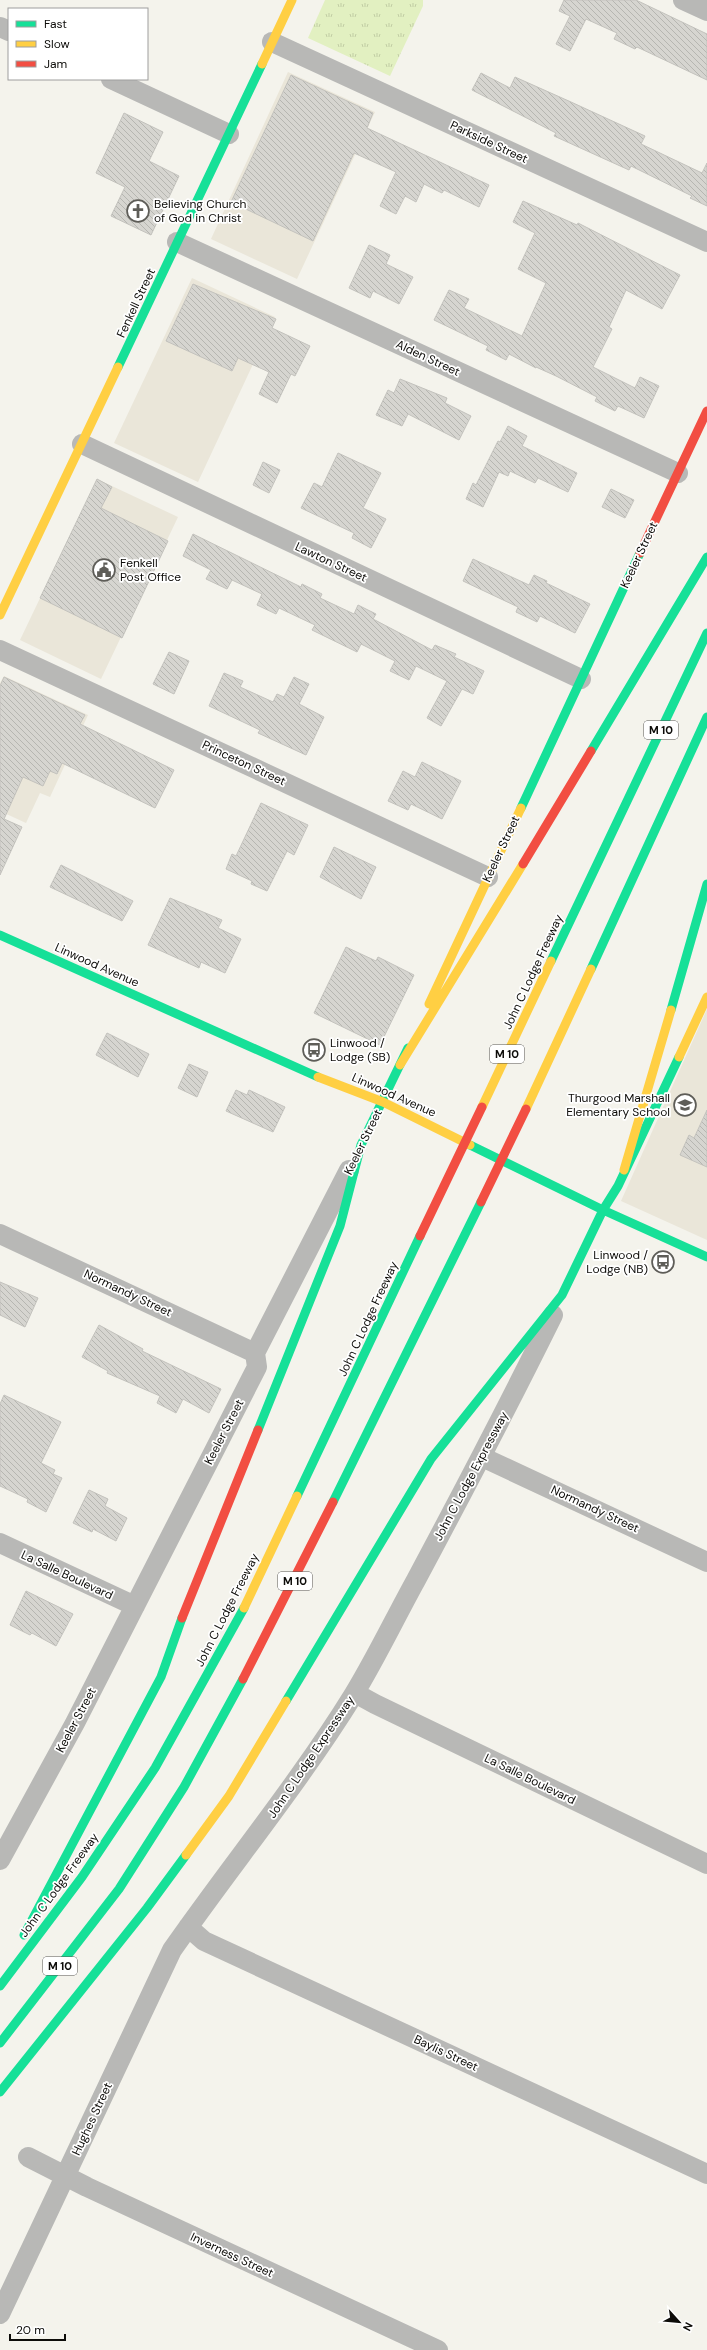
<svg xmlns="http://www.w3.org/2000/svg" width="707" height="2350" font-family="'DM Sans',sans-serif">
<style>
.built{fill:#eae6d9}
.grass{fill:url(#grass-tufts)}
.building{fill:url(#building-back-hatch);stroke:#c3c2bd}
.lines{fill:none;stroke-linecap:round;stroke-linejoin:round}
.street{stroke:#b8b8b6;stroke-width:20}
.fast{stroke:#16e098;stroke-width:9}
.slow{stroke:#ffcf43;stroke-width:9}
.jam{stroke:#f24e42;stroke-width:9}
.labels{text-anchor:middle;stroke-width:3.5;stroke-linejoin:round;paint-order:stroke}
.shield{fill:#fff;stroke:#565553;stroke-width:1}
.shield-label{font-size:11px;font-weight:bold;fill:#0d0c09}
.street-label{font-size:12px;fill:#0d0c09;stroke:#fff}
.poi-label{font-size:12px;fill:#0d0c09;stroke:#fff;text-anchor:start}
</style>
<defs>
<pattern id="grass-tufts" width="24" height="20" patternUnits="userSpaceOnUse"><rect width="24" height="20" fill="#e2f0c1"/><path d="M3 7l-1-3M5 7V3M7 7l1-3M15 17l-1-3M17 17v-4M19 17l1-3" fill="none" stroke="#c1cda4"/></pattern>
<pattern id="building-back-hatch" width="6" height="6" patternUnits="userSpaceOnUse"><rect width="6" height="6" fill="#d6d5d0"/><path d="M-1 5l2 2M0 0l6 6M5-1l2 2" fill="none" stroke="#b6b6b1"/></pattern>
</defs>
<rect width="100%" height="100%" fill="#f4f3ec"/>
<!-- built -->
<path class="built" d="M288,72L375,112L297,279L211,239Z
M192,278L275,317L198,482L114,443Z
M97,479L178,517L101,679L20,640Z
M4,676L88,715L50,797L40,793L26,823L0,811V683Z
M707,1009V1240L621,1201Z"/>
<!-- grass -->
<path class="grass" d="M325,0H423V6L390,76L308,38Z"/>
<!-- building -->
<path class="building" d="M564,0H636L707,34V80L637,47L635,49L614,39L617,33L586,19L570,51L556,44L570,16L559,11Z
M481,73L510,88L515,77L571,102L645,136L641,144L702,173L707,163V206L690,198L692,196L631,166L629,170L554,136L556,133L472,90Z
M291,75L373,113L367,128L489,185L479,207L444,190L442,193L424,184L416,202L405,196L396,214L380,206L396,172L354,153L313,241L231,202Z
M124,113L163,132L149,161L179,176L151,235L111,216L125,187L96,173Z
M523,201L577,225L578,223L680,275L662,309L626,290L609,327L612,329L593,367L635,388L640,377L659,386L644,418L618,406L615,411L595,401L597,397L556,376L536,367V368L509,354L506,360L486,350L488,346L434,320L449,290L469,299L464,308L522,336L546,283L518,269L535,233L513,222Z
M369,245L390,255L386,264L413,277L399,304L373,291L370,298L349,288Z
M193,284L276,319L272,328L310,346L295,376L291,374L277,403L259,394L269,372L238,358L232,371L166,341Z
M400,379L447,398L445,403L471,416L459,440L408,414L402,426L376,415L388,390L394,393Z
M508,426L527,436L522,446L577,473L568,492L538,478L535,483L510,471L508,476L499,472L483,507L466,499L473,483L476,485L498,441L500,442Z
M338,453L381,473L363,508L386,519L371,548L352,538L354,533L301,508L314,483L322,487Z
M263,462L280,470L269,493L253,485Z
M97,479L112,487L101,508L168,541L122,638L40,598Z
M611,489L634,500L625,518L602,507Z
M193,534L301,587L302,584L322,594L320,598L354,614L358,605L376,614L373,619L432,650L435,645L456,654L454,657L484,671L473,694L462,689L441,726L427,718L447,681L416,666L409,680L390,671L395,661L361,644L357,652L312,630L315,625L279,608L276,614L257,605L262,594L232,580L227,589L206,579L211,570L183,556Z
M473,559L529,585L534,575L547,581L546,583L590,604L575,633L540,616L537,622L516,612L518,607L463,581Z
M169,652L189,661L174,694L153,684Z
M224,673L243,681L240,687L273,702L277,694L284,697L294,677L309,684L299,704L324,717L306,755L258,733L260,730L209,706Z
M4,677L85,715L80,724L174,770L155,808L62,763L57,774L50,771L43,786L23,777L4,819L22,827L0,875V686Z
M422,762L461,781L442,819L411,804L408,810L388,801L403,771L415,777Z
M261,803L308,825L294,855L287,851L267,891L251,884L252,881L226,869L232,854L236,856Z
M334,847L376,867L361,899L320,877Z
M61,865L133,901L122,921L50,887Z
M170,898L222,920L218,928L241,939L225,973L201,962L199,968L148,945Z
M346,947L376,961L378,957L414,975L380,1045L314,1013Z
M107,1033L149,1054L138,1077L96,1055Z
M189,1064L208,1072L197,1097L178,1088Z
M236,1090L247,1095L249,1090L285,1107L273,1132L226,1111Z
M707,1110V1167L680,1155L689,1135L694,1138Z
M0,1282L38,1298L25,1327L0,1315Z
M99,1325L143,1349L142,1351L221,1389L209,1413L183,1399L176,1413L157,1403L160,1396L107,1373L108,1371L82,1357Z
M4,1395L61,1422L41,1463L55,1470L53,1474L62,1478L46,1512L27,1502L28,1499L0,1486V1404Z
M89,1490L108,1499L105,1506L127,1518L116,1541L93,1529L92,1532L73,1523Z
M26,1591L73,1614L56,1646L32,1633L30,1635L10,1625Z"/>
<g class="lines">
<!-- street -->
<path class="street" d="M683,0L707,11
M0,27L9,31
M272,42L707,242
M111,79L229,134
M177,242L678,473
M82,444L581,679
M0,650L488,877
M0,1234L255,1353
M482,1457L707,1562
M0,1543L135,1606
M355,1693L375,1704L707,1864
M0,1860L75,1723L257,1367L255,1353L349,1170
M188,1927L204,1941L707,2174
M28,2157L87,2187L438,2350
M0,2314L172,1950C232,1864 299,1783 354,1694C376,1658 395,1618 416,1580C463,1492 509,1404 553,1315"/>
<!-- fast -->
<path class="fast" d="M118,367L262,64
M591,751L707,557
M521,808L640,553
M0,935L318,1077
M551,961L707,633
M591,969L707,717
M671,1010L707,884
M361,1145L408,1048
M470,1145L603,1210L707,1257
M562,1295L603,1210L618,1186L679,1057
M258,1430L340,1226L361,1145
M297,1496L420,1236
M333,1502L481,1202
M286,1701L431,1459L562,1295
M24,1935L161,1677L182,1618
M0,1986L82,1877L155,1768L244,1608
M0,2043L119,1889L184,1787L243,1679
M0,2092L147,1908L186,1855"/>
<!-- slow -->
<path class="slow" d="M262,64L292,0
M0,615L118,367
M429,1004L521,808
M679,1057L707,997
M400,1065L523,864
M318,1077L383,1102L470,1145
M482,1107L551,961
M526,1109L591,969
M624,1170L671,1010
M244,1608L297,1496
M186,1855L229,1796L286,1701"/>
<!-- jam -->
<path class="jam" d="M640,553L707,411
M523,864L591,751
M481,1202L526,1109
M420,1236L482,1107
M182,1618L258,1430
M243,1679L333,1502"/>
</g>
<!-- icons -->
<defs>
<g id="church-ring" transform="scale(1.15)"><circle r="9.5" fill="#fff" stroke="#5e5d58" stroke-width="1.5"/><path d="M-1.2-6h2.4v3.5h3.3v2.4h-3.3V6h-2.4V-.1h-3.3v-2.4h3.3Z" fill="#5e5d58"/></g>
<g id="civic-ring" transform="scale(1.15)"><circle r="9.5" fill="#fff" stroke="#5e5d58" stroke-width="1.5"/><path d="M-.6-6.5H3V-4.5H.6V-3L4-1V1h2V6H-6V1h2V-1L-.6-3ZM-1.2 2.5V6h2.4V2.5Z" fill="#5e5d58"/></g>
<g id="bus-ring" transform="scale(1.15)"><circle r="9.5" fill="#fff" stroke="#5e5d58" stroke-width="1.5"/><path d="M-5-6H5V4H4V6H2V4H-2V6H-4V4H-5ZM-3.5-4V0h7V-4ZM-3.5 1.2v1.5H-2V1.2ZM2 1.2v1.5H3.5V1.2Z" fill="#5e5d58"/></g>
<g id="school-ring" transform="scale(1.15)"><circle r="9.5" fill="#fff" stroke="#5e5d58" stroke-width="1.5"/><path d="M0-5L7-2L0 1L-7-2ZM-4 1L0 2.5L4 1V4Q0 6-4 4Z" fill="#5e5d58"/></g>
</defs>
<g fill-rule="evenodd">
<use href="#church-ring" x="138" y="211"/>
<use href="#civic-ring" x="104" y="570"/>
<use href="#bus-ring" x="314" y="1050"/>
<use href="#school-ring" x="685" y="1105"/>
<use href="#bus-ring" x="663" y="1262"/>
</g>
<g class="labels">
<!-- shield labels -->
<g class="shield">
<rect x="644" y="721" width="34" height="18" rx="3"/>
<rect x="490" y="1045" width="34" height="18" rx="3"/>
<rect x="278" y="1572" width="34" height="18" rx="3"/>
<rect x="43" y="1957" width="34" height="18" rx="3"/>
</g>
<g class="shield-label">
<text x="661" y="734">M 10</text>
<text x="507" y="1058">M 10</text>
<text x="295" y="1585">M 10</text>
<text x="60" y="1970">M 10</text>
</g>
<!-- street labels -->
<g class="street-label">
<text transform="translate(489 142) rotate(25)" y="4">Parkside Street</text>
<text transform="translate(136 303) rotate(-65)" y="4">Fenkell Street</text>
<text transform="translate(428 358) rotate(25)" y="4">Alden Street</text>
<text transform="translate(639 555) rotate(-65)" y="4">Keeler Street</text>
<text transform="translate(331 562) rotate(25)" y="4">Lawton Street</text>
<text transform="translate(244 763) rotate(25)" y="4">Princeton Street</text>
<text transform="translate(501 849) rotate(-65)" y="4">Keeler Street</text>
<text transform="translate(97 965) rotate(24)" y="4">Linwood Avenue</text>
<text transform="translate(533 972) rotate(-65)" y="4">John C Lodge Freeway</text>
<text transform="translate(394 1095) rotate(24)" y="4">Linwood Avenue</text>
<text transform="translate(363 1142) rotate(-64)" y="4">Keeler Street</text>
<text transform="translate(128 1293) rotate(25)" y="4">Normandy Street</text>
<text transform="translate(368 1319) rotate(-65)" y="4">John C Lodge Freeway</text>
<text transform="translate(224 1432) rotate(-63)" y="4">Keeler Street</text>
<text transform="translate(471 1476) rotate(-62)" y="4">John C Lodge Expressway</text>
<text transform="translate(595 1509) rotate(25)" y="4">Normandy Street</text>
<text transform="translate(67 1575) rotate(25)" y="4">La Salle Boulevard</text>
<text transform="translate(227 1610) rotate(-63)" y="4">John C Lodge Freeway</text>
<text transform="translate(76 1720) rotate(-62)" y="4">Keeler Street</text>
<text transform="translate(311 1757) rotate(-56)" y="4">John C Lodge Expressway</text>
<text transform="translate(530 1779) rotate(26)" y="4">La Salle Boulevard</text>
<text transform="translate(59 1885) rotate(-54)" y="4">John C Lodge Freeway</text>
<text transform="translate(446 2053) rotate(25)" y="4">Baylis Street</text>
<text transform="translate(92 2119) rotate(-65)" y="4">Hughes Street</text>
<text transform="translate(232 2255) rotate(25)" y="4">Inverness Street</text>
</g>
<!-- poi labels -->
<g class="poi-label">
<text x="154" y="208">Believing Church<tspan x="154" dy="14">of God in Christ</tspan></text>
<text x="120" y="567">Fenkell<tspan x="120" dy="14">Post Office</tspan></text>
<text x="330" y="1047">Linwood /<tspan x="330" dy="14">Lodge (SB)</tspan></text>
<text x="670" y="1102" text-anchor="end">Thurgood Marshall<tspan x="670" dy="14">Elementary School</tspan></text>
<text x="648" y="1259" text-anchor="end">Linwood /<tspan x="648" dy="14">Lodge (NB)</tspan></text>
</g>
</g>
<!-- legend -->
<rect x="8" y="8" width="140" height="72" fill="#ffffff" stroke="#9e9e9d"/>
<rect x="16" y="21" width="20" height="6" fill="#16e098" stroke="#9e9e9d"/>
<text x="44" y="28" font-size="12" fill="#0d0c09">Fast</text>
<rect x="16" y="41" width="20" height="6" fill="#ffcf43" stroke="#9e9e9d"/>
<text x="44" y="48" font-size="12" fill="#0d0c09">Slow</text>
<rect x="16" y="61" width="20" height="6" fill="#f24e42" stroke="#9e9e9d"/>
<text x="44" y="68" font-size="12" fill="#0d0c09">Jam</text>
<!-- north arrow -->
<g transform="translate(679 2322) rotate(117)" stroke="#ffffff" stroke-width="3" paint-order="stroke">
<path d="M0-3L7 15L0 10L-7 15Z" fill="#0d0c09"/>
<text y="-6" font-size="11" font-weight="bold" text-anchor="middle" fill="#0d0c09">N</text>
</g>
<!-- scale -->
<path d="M10 2334v6h55v-6" fill="none" stroke="#0d0c09" stroke-width="2"/>
<text x="16" y="2334" font-size="12" fill="#0d0c09" stroke="#ffffff" stroke-width="3" paint-order="stroke">20 m</text>
</svg>
